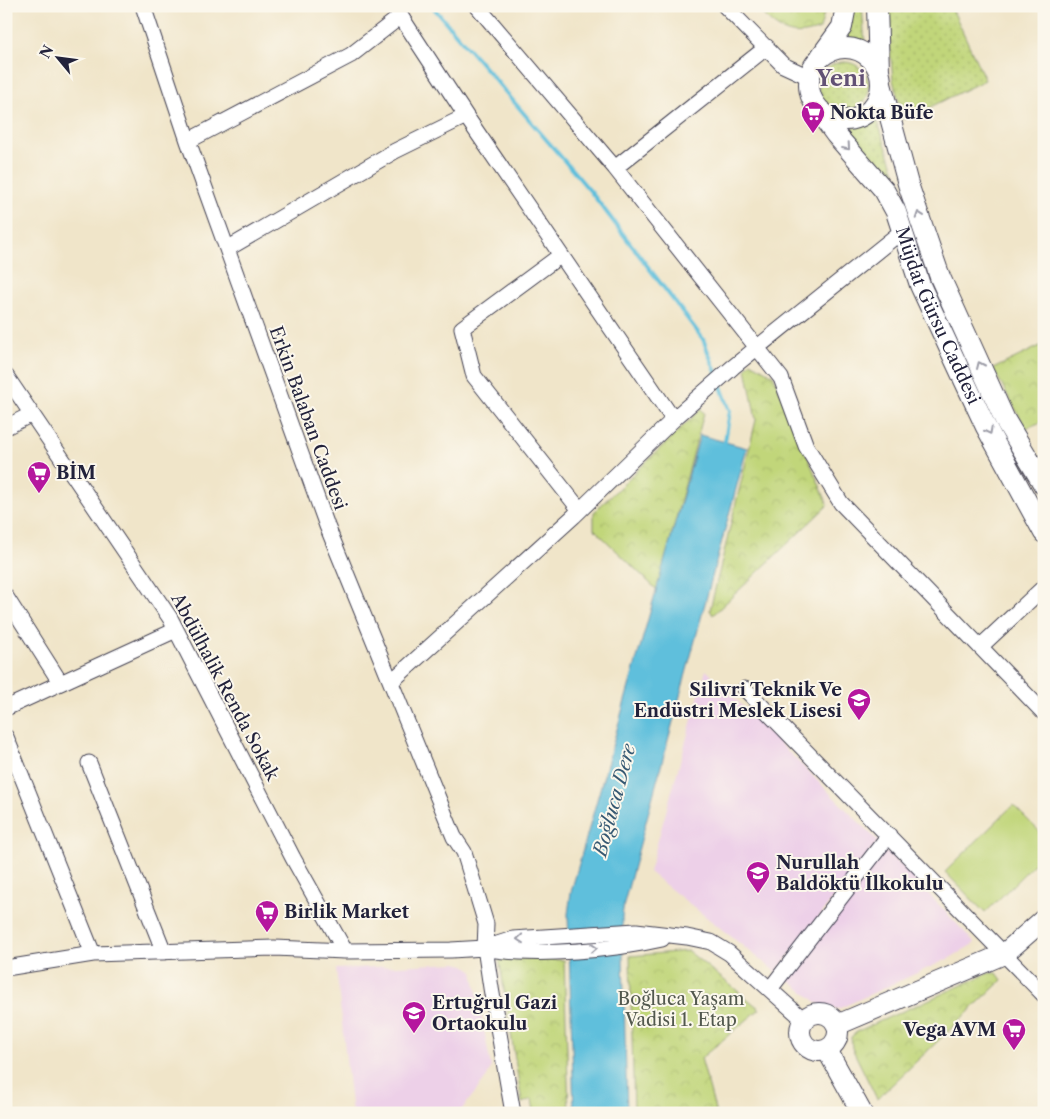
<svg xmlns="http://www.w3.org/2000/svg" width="1050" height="1119" font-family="'Libre Caslon Text',serif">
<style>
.built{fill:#edd0e8}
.grass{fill:url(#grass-dots);stroke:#727c5a}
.park{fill:url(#park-crowns);stroke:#727c5a}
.pitch{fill:#c1d67a;stroke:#727c5a}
.water{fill:#5ebfdc;stroke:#40708c}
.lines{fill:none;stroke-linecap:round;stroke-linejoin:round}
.stream{stroke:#5ebfdc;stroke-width:4}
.minor-casing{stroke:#413f50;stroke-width:17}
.major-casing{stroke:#413f50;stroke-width:22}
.minor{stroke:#fff;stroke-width:15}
.major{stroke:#fff;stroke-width:20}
.oneway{stroke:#9c9ca7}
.labels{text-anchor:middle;stroke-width:4;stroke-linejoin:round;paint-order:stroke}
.poi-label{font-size:18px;font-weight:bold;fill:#22223b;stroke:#fbf7ec;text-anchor:start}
.street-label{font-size:18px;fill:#22223b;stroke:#fbf7ec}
.park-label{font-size:18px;fill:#52584e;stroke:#fbf7ec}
.water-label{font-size:19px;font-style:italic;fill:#375973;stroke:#fbf7ec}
.district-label{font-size:22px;font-weight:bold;fill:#625175;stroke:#fbf7ec}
</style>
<defs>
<pattern id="grass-dots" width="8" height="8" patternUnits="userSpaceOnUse" patternTransform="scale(1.25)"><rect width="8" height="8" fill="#c1d67a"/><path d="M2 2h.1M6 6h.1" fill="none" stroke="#a6b76a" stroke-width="1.8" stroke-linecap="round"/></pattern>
<pattern id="park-crowns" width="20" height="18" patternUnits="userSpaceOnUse" patternTransform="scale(1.25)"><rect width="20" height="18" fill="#c1d67a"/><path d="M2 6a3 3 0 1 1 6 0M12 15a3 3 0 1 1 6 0" fill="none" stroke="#a6b76a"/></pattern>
</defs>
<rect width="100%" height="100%" fill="#fbf7ec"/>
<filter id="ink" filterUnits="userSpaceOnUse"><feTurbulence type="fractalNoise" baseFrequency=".02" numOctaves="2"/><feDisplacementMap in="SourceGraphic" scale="10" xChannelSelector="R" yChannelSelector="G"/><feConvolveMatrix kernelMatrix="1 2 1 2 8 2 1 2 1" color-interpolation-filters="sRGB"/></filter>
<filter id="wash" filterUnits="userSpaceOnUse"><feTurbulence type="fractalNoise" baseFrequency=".0096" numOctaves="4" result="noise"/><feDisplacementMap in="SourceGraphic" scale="20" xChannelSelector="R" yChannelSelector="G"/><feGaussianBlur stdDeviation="1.12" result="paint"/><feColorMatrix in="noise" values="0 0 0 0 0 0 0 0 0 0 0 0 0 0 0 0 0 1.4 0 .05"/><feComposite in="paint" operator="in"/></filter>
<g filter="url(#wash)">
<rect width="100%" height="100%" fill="#f0e5c9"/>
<!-- built -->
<path class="built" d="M706,670L878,841L776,972L649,872Z
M884,852L891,854L975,943L950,958L838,1009L823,1007L787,979Z
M456,963L465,965L473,971L491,1067L487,1077L459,1113H352L336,969Z"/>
<!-- grass -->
<path class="grass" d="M854,6H862L865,45L844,40Z
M886,6H951L985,80L904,120L893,80Z
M819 87a25 25 0 1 1 50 0a25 25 0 1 1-50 0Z
M875,114L900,187L1013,451L1032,484L1028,487L1009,456L940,307L894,189L849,129L861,125Z"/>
<!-- park -->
<path class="park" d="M754,6H826L820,29C787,41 777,28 754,6Z
M1044,344V421L1026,428L993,369Z
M751,362L773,375L828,505L713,615L710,610L756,420L746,368Z
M701,409L704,413L657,590L594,529V512Z
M688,951L760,1009L701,1058L716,1113H634L630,956Z
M499,958L564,960L569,1113H534L532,1099L522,1103Z
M989,973H997L1002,980L877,1099L852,1048L851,1037L858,1031Z"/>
<!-- pitch -->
<path class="pitch" d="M1013,805L1044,836V854L985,913L945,872Z"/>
<!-- water -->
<path class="water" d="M700,435L747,448L624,903L622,917L627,1113H574L568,914L571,892Z"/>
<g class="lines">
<!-- stream -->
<path class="stream" d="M432,6L591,192L703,339L717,375
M720,384L730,411L724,447"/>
</g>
</g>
<g filter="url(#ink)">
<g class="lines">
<!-- minor casing -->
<g class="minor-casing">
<path id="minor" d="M143,6L188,141L327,526L454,837L464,852L486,924L485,948L491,988L513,1113
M394,6L466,116L673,419
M477,6L615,168L781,378L806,446L841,503L1044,713
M725,6L783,65L809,77
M188,141L351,55L401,16
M615,168L767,47
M227,249L395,151L466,116
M561,255L462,328L474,376L580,510
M6,376L170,618L293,858L345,951
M6,427L32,414
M6,597L60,682
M980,647L1044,587
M391,682L574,516L678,415L733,367L902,231
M745,689L1044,995
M6,708L176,630
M6,737L93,954
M89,763L164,952
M489,949C538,957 614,950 662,939
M6,968L93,954L274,948L345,951L451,950L485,948L513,939L636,931L687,937L711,942L729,953L804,1020
M770,989L889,835"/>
</g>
<!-- major casing -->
<g class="major-casing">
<g id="major">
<path d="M877,6L879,71"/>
<circle cx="845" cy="84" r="36"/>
<path d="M821,56L842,27L846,6"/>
<path d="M881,84L908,184L940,277L1005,420L1044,485"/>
<path id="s1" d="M817,109L836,135L884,190L896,212L920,285L986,427L1044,533"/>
<circle cx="819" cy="1032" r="19"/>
<path d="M837,1025L1004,954L1044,919"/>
<path d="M827,1050L862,1113"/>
</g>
</g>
<!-- minor -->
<use href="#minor" class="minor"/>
<!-- major -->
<use href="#major" class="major"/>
</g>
<!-- one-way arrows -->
<defs><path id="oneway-chevron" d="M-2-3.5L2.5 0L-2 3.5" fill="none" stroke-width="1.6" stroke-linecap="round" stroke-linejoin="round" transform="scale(1.25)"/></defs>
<g class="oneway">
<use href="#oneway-chevron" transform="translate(847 147) rotate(49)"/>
<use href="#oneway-chevron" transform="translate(919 215) rotate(-109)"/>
<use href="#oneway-chevron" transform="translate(980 365) rotate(-114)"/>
<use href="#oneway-chevron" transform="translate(989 431) rotate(63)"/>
<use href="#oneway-chevron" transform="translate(520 939) rotate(175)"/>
<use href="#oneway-chevron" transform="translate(594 948) rotate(-4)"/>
</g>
</g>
<!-- icons -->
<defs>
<g id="supermarket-pin" transform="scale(1.25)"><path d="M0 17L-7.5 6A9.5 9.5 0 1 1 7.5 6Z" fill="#b5179e" stroke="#fbf7ec"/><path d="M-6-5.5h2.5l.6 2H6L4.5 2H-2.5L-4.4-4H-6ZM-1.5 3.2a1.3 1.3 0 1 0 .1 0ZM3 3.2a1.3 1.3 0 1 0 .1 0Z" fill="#fff"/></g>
<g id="school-pin" transform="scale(1.25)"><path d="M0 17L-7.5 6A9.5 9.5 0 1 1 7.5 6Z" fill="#b5179e" stroke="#fbf7ec"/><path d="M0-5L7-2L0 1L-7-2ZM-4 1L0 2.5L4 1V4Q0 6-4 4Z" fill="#fff"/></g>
</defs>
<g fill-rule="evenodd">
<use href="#supermarket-pin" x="813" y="113"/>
<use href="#supermarket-pin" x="39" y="473"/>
<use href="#school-pin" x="859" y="700"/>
<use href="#school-pin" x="758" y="873"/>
<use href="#supermarket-pin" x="267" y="912"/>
<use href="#school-pin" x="414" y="1013"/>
<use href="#supermarket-pin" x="1014" y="1030"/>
</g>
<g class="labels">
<!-- poi labels -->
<g class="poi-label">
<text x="830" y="119">Nokta Büfe</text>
<text x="56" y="479">BİM</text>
<text x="842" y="696" text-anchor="end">Silivri Teknik Ve<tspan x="842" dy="21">Endüstri Meslek Lisesi</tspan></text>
<text x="776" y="869">Nurullah<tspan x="776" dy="21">Baldöktü İlkokulu</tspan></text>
<text x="284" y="918">Birlik Market</text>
<text x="432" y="1009">Ertuğrul Gazi<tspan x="432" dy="21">Ortaokulu</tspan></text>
<text x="996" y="1036" text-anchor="end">Vega AVM</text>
</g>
<!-- street labels -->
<g class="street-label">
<text dy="6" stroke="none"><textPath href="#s1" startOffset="242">Müjdat Gürsu Caddesi</textPath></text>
<text transform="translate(308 418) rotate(70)" y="6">Erkin Balaban Caddesi</text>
<text transform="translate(225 687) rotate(62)" y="6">Abdülhalik Renda Sokak</text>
</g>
<!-- park labels -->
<g class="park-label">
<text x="681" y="1005">Boğluca Yaşam<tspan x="681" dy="21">Vadisi 1. Etap</tspan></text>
</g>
<!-- water labels -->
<g class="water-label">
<text transform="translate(614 800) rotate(-75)" y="7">Boğluca Dere</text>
</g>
<!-- district labels -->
<g class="district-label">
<text x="841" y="86">Yeni</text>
</g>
</g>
<!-- margin -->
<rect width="1050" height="1119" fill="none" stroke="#fbf7ec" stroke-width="25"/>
<!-- north arrow -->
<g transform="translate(58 58) rotate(299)" stroke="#fbf7ec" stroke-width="4" paint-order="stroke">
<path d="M0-4L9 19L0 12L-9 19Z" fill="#22223b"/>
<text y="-8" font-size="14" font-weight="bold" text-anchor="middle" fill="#22223b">N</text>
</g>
</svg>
